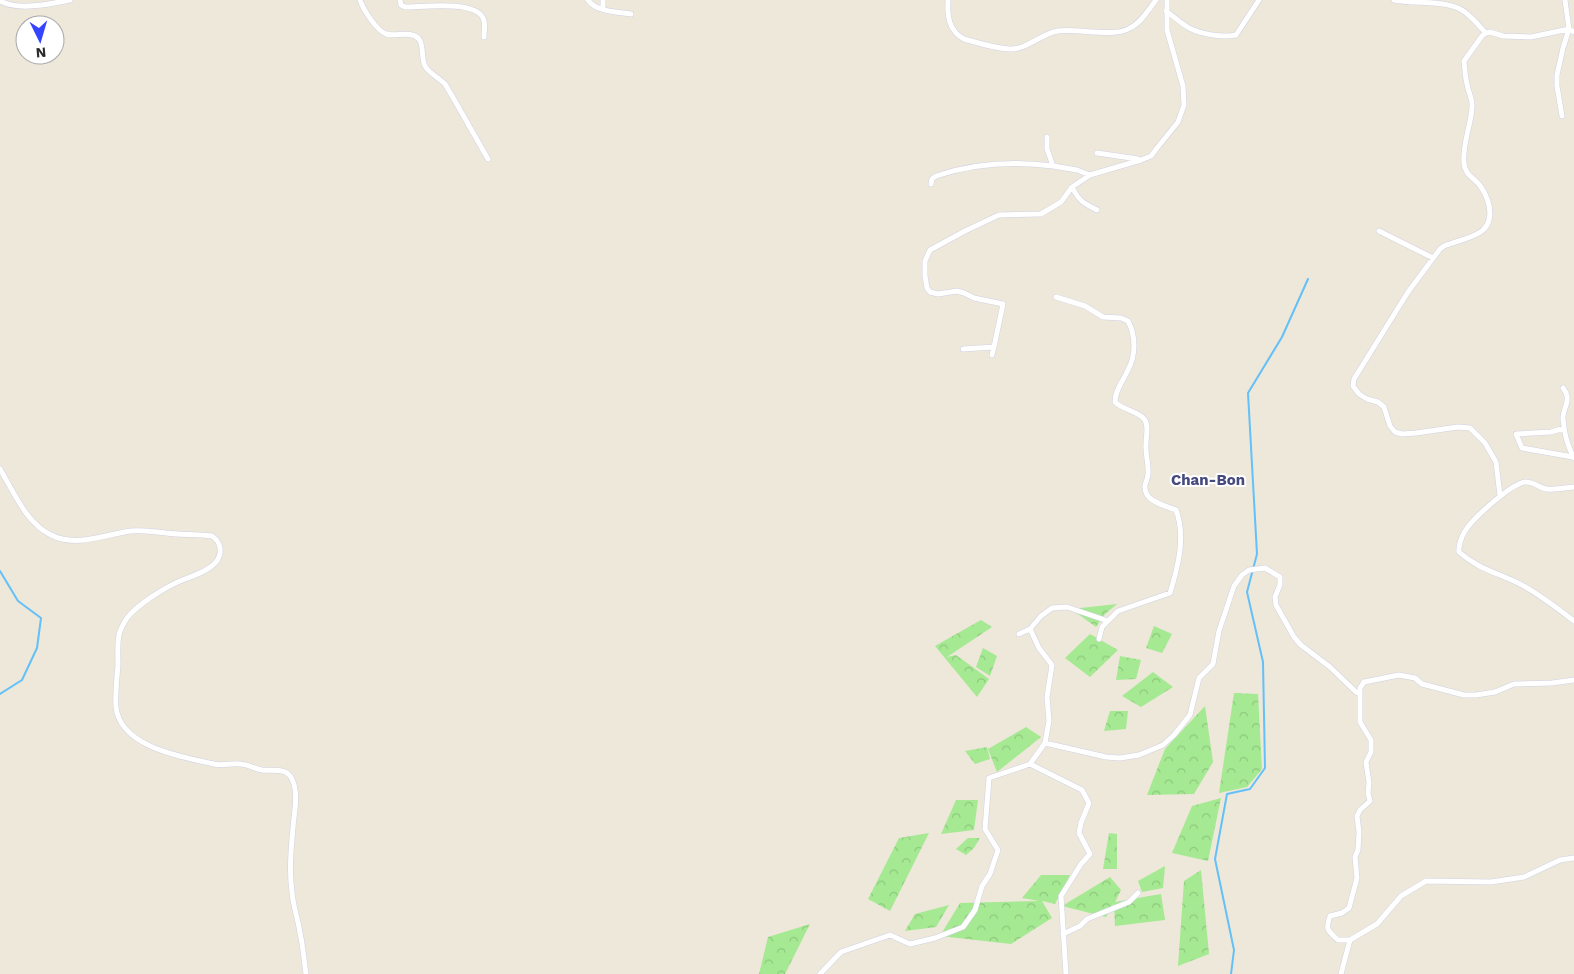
<svg xmlns="http://www.w3.org/2000/svg" width="1574" height="974" font-family="'Work Sans',sans-serif">
<style>
.forest{fill:url(#forest-crowns)}
.lines{fill:none;stroke-linecap:round;stroke-linejoin:round}
.stream{stroke:#63c0f9;stroke-width:2}
.minor-casing{stroke:#d0d1e4;stroke-width:6}
.minor{stroke:#fff;stroke-width:5}
.labels{text-anchor:middle;stroke-width:4;stroke-linejoin:round;paint-order:stroke}
.quarter-label{font-size:15px;font-weight:bold;fill:#464a7f;stroke:#fff}
</style>
<defs>
<pattern id="forest-crowns" width="20" height="18" patternUnits="userSpaceOnUse" patternTransform="scale(1.25)"><rect width="20" height="18" fill="#a5e992"/><path d="M2 6a3 3 0 1 1 6 0M12 15a3 3 0 1 1 6 0" fill="none" stroke="#8ec87e"/></pattern>
</defs>
<rect width="100%" height="100%" fill="#ede8da"/>
<!-- forest -->
<path class="forest" d="M1117,604L1105,614L1096,627L1071,609Z
M981,620L992,627L947,657L956,655L989,679L977,697L935,646Z
M1154,626L1172,634L1162,653L1146,648Z
M1090,634L1118,650L1090,677L1065,658Z
M983,648L997,656L990,676L976,667Z
M1120,656L1141,660L1136,679L1116,680Z
M1153,672L1173,687L1141,707L1122,696Z
M1234,693L1258,694L1262,769L1247,787L1219,793Z
M1205,706L1213,762L1194,794L1147,795L1165,749Z
M1110,711H1128L1126,729L1104,731Z
M1026,727L1041,737L997,772L988,749Z
M987,747L990,759L975,764L965,751Z
M1221,798L1208,861L1172,853L1192,806Z
M956,800H978L974,830L941,834Z
M929,833L890,911L868,899L899,838Z
M1109,833L1117,834V869H1103Z
M968,838H980L974,848L966,855L956,849Z
M1165,866L1163,888L1142,892L1138,881Z
M1201,870L1209,954L1178,966L1184,881Z
M1041,875H1070L1055,904L1042,901L1052,918L1011,944L940,936L960,903L1039,901L1022,898Z
M1110,877L1121,890L1115,902L1161,894L1165,920L1115,926L1114,903L1106,917L1062,906Z
M949,905L936,927L905,931L915,914Z
M810,924L785,974H759L768,937Z"/>
<g class="lines">
<!-- stream -->
<path class="stream" d="M0,571L18,601L41,618L37,648L22,680L0,694
M1231,974L1234,950L1215,859L1227,794L1250,789L1265,768L1263,662L1247,592L1257,554L1248,393L1282,337L1308,279"/>
<!-- minor casing -->
<g class="minor-casing">
<path id="minor" d="M360,0C363,9 376,30 386,34C396,37 411,30 419,39C424,45 421,58 425,66C430,74 439,78 445,84C447,87 449,91 451,94L488,159
M400,0L401,5L405,7C423,7 474,0 483,18C486,23 484,31 484,37
M588,0C596,12 618,12 631,14
M603,0V9
M948,0C947,16 949,31 964,39C978,43 994,48 1009,49C1027,50 1040,34 1058,31C1077,28 1114,38 1130,28C1141,23 1149,9 1156,0
M1394,0C1413,4 1442,0 1460,9C1470,14 1478,25 1486,33
M0,1C18,11 50,4 70,0
M1166,11C1174,17 1181,23 1189,28C1201,34 1222,38 1236,35L1259,0
M1562,116L1557,86V75L1563,48L1569,29L1565,0
M1047,137V149L1053,166L1077,170L1090,175
M1097,153L1138,159
M931,184L932,179L936,176C975,163 1013,161 1053,166
M1072,187C1079,201 1083,203 1097,210
M1379,231L1433,258
M1056,297L1085,306L1103,317L1121,318L1128,321C1136,336 1136,355 1128,370C1123,381 1115,390 1115,402C1123,410 1140,412 1145,420C1149,427 1146,436 1146,443C1145,454 1149,464 1148,474C1148,478 1146,481 1145,485C1143,502 1165,505 1176,510C1186,536 1178,567 1170,593L1118,611L1102,627L1099,639
M963,349L994,347L1003,304L974,298L964,293L957,291L938,294L930,292L927,288L925,276V261L930,250L965,231L999,215L1041,214L1061,202L1072,187L1090,175L1141,160L1151,156L1157,148L1178,122L1184,105L1183,86L1167,30V0
M992,355L994,347
M1563,388C1573,401 1562,408 1563,419C1564,432 1568,447 1574,458
M1564,428L1551,432L1516,434L1522,448L1573,457
M0,469C14,492 26,523 51,535C76,548 106,534 131,531C143,530 154,532 166,533C181,535 196,534 212,536C221,542 223,553 216,562C207,572 192,576 180,581C164,588 138,604 127,618C124,623 120,629 119,635C117,645 118,655 118,665C117,678 115,693 116,707C120,747 182,757 214,764C222,766 231,763 240,764C248,764 254,769 262,770C273,771 286,767 292,779C299,794 294,812 293,828C291,849 289,871 292,892C293,906 298,919 300,933C303,946 304,960 306,974
M1574,487C1565,488 1555,490 1547,489C1539,488 1533,481 1525,482C1511,484 1473,518 1465,531C1462,536 1458,546 1459,552C1478,569 1498,573 1520,584C1539,594 1557,608 1574,621
M1500,496L1496,462L1485,443L1470,428L1458,427L1416,433L1402,434L1395,432L1390,426L1384,407L1378,402L1367,399L1359,394L1353,386L1354,379L1408,292L1440,249L1444,246C1455,242 1467,239 1477,234C1496,225 1491,202 1481,187C1475,178 1465,176 1464,163C1462,144 1471,126 1472,107C1473,99 1468,92 1467,84C1465,77 1465,69 1464,61L1482,36L1486,33L1490,32L1503,36L1531,37L1569,29L1574,32
M1030,629L1039,648L1052,665L1047,697L1049,721L1045,743L1106,757L1120,758L1139,755L1163,745L1174,735L1190,715L1199,678L1213,664L1219,631L1234,586L1242,575L1249,570L1265,568L1280,577V585L1275,597L1276,605L1294,637L1301,645L1330,667L1356,692L1360,694
M1019,634L1030,629L1041,616L1052,608L1067,607L1108,621
M1030,764L1082,790L1089,803L1081,823L1079,833L1090,854L1081,864L1061,896L1066,974
M1063,934L1080,926L1087,919L1129,902L1138,893
M1350,940H1338C1328,931 1325,930 1330,916L1342,913L1349,908L1357,878L1355,857L1358,850L1359,832L1357,816L1360,810L1370,801L1368,793L1369,783L1366,762L1371,752V740L1360,722V688L1364,682L1399,675L1415,678L1422,684L1464,695H1476L1495,692L1514,684L1552,683L1574,680
M820,974L841,952L890,935L910,944L935,938L963,927L975,910L982,886L990,874L998,850L985,829L989,778L1030,764L1045,743
M1341,974L1350,940L1377,924L1401,896L1426,881L1491,882L1524,877L1560,860L1574,858"/>
</g>
<!-- minor -->
<use href="#minor" class="minor"/>
</g>
<g class="labels">
<!-- quarter labels -->
<g class="quarter-label">
<text x="1208" y="485">Chan-Bon</text>
</g>
</g>
<!-- north arrow -->
<g transform="translate(40 40) rotate(175)"><circle r="24" fill="#ffffff" stroke="#aaaaaa"/>
<path d="M0-4L9 19L0 12L-9 19Z" fill="#3644ff"/>
<text y="-8" font-size="14" font-weight="bold" text-anchor="middle" fill="#2a2a2a">N</text>
</g>
</svg>
